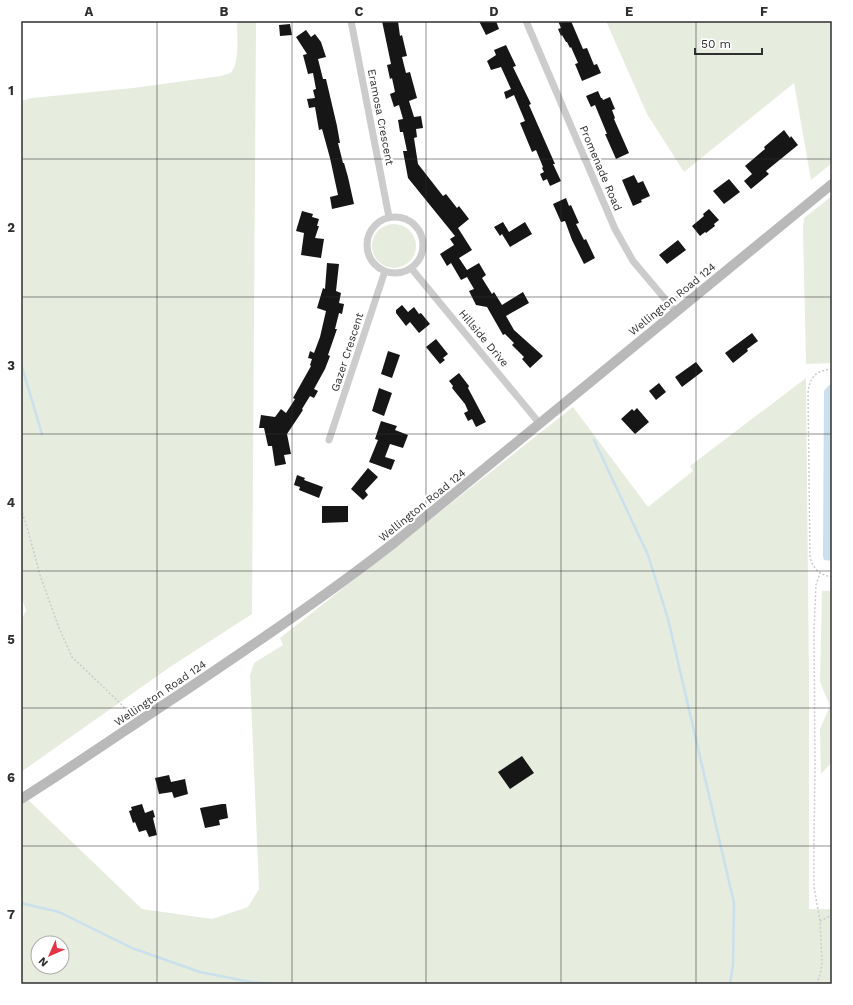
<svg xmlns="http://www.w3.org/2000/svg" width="853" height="1005" font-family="'Work Sans',sans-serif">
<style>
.green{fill:#e6ecde;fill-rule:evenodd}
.water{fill:#cae0ec}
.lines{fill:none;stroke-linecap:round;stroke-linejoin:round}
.stream{stroke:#cae0ec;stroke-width:2.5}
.building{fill:#161616}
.path{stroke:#ccc;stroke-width:1.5;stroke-dasharray:2 2;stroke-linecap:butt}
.minor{stroke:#ccc;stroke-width:7}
.secondary{stroke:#b9b9b9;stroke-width:10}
.grid{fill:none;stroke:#2f2f2f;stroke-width:1;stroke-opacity:0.55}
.labels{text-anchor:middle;stroke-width:4;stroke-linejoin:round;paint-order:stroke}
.street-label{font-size:11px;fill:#2f2f2f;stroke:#fff}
.neatline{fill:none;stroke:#2f2f2f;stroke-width:1.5}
.grid-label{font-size:13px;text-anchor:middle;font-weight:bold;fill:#2f2f2f}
</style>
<rect width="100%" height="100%" fill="#fff"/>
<!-- green -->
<path class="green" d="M237,21H256L252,614L170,667L21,772V621L26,610L21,597V101L32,98L133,88L221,76C223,75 228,74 230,73C240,66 237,33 237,21Z
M606,21H832V163L811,180L794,83L684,172L647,114Z
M832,196V363L806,364L803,228L804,218Z
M372 246a22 22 0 1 1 44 0a22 22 0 1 1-44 0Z
M806,378L809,685V909H832V984H21V793L142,909L212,919L248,907L259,889L250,675L254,663L283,645L280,638L573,407L648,507L693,471L690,466ZM38,943H62V967H38Z
M822,591H832V762L821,774L820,729L830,706L820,682Z"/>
<!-- water -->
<path class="water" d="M832,384V561L824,560L823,556L824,391L829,385Z"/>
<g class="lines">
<!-- stream -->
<path class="stream" d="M21,364L42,434
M594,440L648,555L668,619L734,903L733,965L730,984
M21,903L59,912L132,948L200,972L251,982L274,984"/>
</g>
<!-- building -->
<path class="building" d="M382,21H398L400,36L402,35L407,56L402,57L406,73L410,72L417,98L409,101L414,117L421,116L423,128L416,129L417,137L414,138L418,164L443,196L446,194L457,208L459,206L469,219L458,228L472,250L459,258L467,270L479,263L486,275L482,278L492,294L494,292L502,305L523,292L529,303L506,316L514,330L543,356L530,368L522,359L524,357L512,345L514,343L505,334L503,335L487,307L476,305L469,291L474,289L467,277L461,280L451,263L447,266L440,254L454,245L450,239L455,236L408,178L403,151H407L403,132H400L398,120L403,119L399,105L394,107L390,94L395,92L392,78L390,79L387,65L391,64Z
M479,21H496L499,29L486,35Z
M558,21H571L583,49L587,48L594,65L597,64L601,73L582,81L575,64L578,63L571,47L570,48L567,42H566L562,35L561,36L558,29L561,28Z
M290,24L292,35L280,36L279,25Z
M306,30L311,37L315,34L321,42L326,57L318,59L323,79H326L337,126L340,143H338L343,163H344L348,177L354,204L332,209L330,197L338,195L330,158L322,129L319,130L315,107L309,108L307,99L315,98L313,90L316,89L313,73L308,74L303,55L307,54L296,37Z
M506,45L516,66L513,67L531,104L529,105L555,164H553L561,181L550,186L547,179L543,181L540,174L544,172L542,168L543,167L536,150L532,152L520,123L525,121L514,95L506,99L504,92L511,89L501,67L491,70L487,61L496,55L494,50Z
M598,91L601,98H602L603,100L610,97L615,109L612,110L615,118L614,119L629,153L616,159L605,134H607L595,105L591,107L586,96Z
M784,130L790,138L791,136L798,145L766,171L769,174L751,189L744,181L752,174L745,166L765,149L764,147Z
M634,175L638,183L643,181L650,196L641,200L642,202L633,206L622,180Z
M729,179L740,192L724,204L713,191Z
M566,198L569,206L571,205L579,223L576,224L584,240L586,239L595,258L584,264L572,240L565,221L561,222L553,204Z
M709,209L719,220L714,224L715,226L706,233L705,232L700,236L692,226L704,216L703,214Z
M302,211L313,214L312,217L319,219L317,226H319L315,238L324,239L321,258L301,255L304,233L296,231Z
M503,222L509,232L525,222L532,234L510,247L502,234L500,236L494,227Z
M678,240L686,250L667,264L659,255Z
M327,263L339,264L336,291L341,293L339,303L344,304L342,314L339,313L335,329H337L328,355L330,356L325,369L314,389L318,391L314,398L310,396L302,409L303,410L287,434L291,454L284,455L286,464L275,466L272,446H268L264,428H259L261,415L275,417L281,409L286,413L295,399L293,398L311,366L310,365L312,359L308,358L310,351L314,353L320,337L326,311L317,308L323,288L325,289Z
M402,305L408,312L414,307L419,314L421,313L430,324L419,333L410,322L406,326L396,313V310Z
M752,333L758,341L747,349L748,351L733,363L725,353Z
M436,339L448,354L443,358L445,360L440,364L426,347Z
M388,351L400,355L392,378L381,374Z
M696,362L703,371L682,387L675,377Z
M459,373L469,386L468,388L486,422L476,427L472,419L468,421L464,413L468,411L465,404L452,388L453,386L449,381Z
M659,383L666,392L656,400L649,391Z
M379,388L392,393L384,416L372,411Z
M637,408L649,422L635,434L621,419L632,409L634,411Z
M381,421L397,426L395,430L408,435L403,448L390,444L385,457L395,460L391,470L369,462L378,440L375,439Z
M368,468L378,477L365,491L368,495L363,500L351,489Z
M297,475L305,478L304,480L323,487L319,498L299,490L300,487L294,485Z
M322,506H348V522L322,523Z
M522,756L534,773L510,789L498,772Z
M169,775L171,782L185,779L188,794L174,798L172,792L159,794L155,778Z
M142,804L145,813L153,810L155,817L153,818L157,835L149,837L146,830L139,832L135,822L133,823L129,811L132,810L131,807Z
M222,804H226L228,818L219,820L220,825L205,828L200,808Z"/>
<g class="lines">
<!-- path -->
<path class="path" d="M832,369C816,371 810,376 808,392L810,558C814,570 820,575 832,577
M21,509L27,527L40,575L59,628L72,657L122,705L130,715
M820,921L832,915
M817,984L821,971L822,962L820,921L814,887V841L815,766L814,629L816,585L820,573"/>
<!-- minor -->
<path class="minor" d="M351,21L389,217
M526,21L615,229L633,261L676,312
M367 245a28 28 0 1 1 56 0a28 28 0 1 1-56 0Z
M411,268L540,424
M329,440L385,271"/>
<!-- secondary -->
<path class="secondary" d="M21,799C75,765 127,729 180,694C253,645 326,596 395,542L832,184"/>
</g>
<!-- grid -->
<path class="grid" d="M157,21V984M292,21V984M426,21V984M561,21V984M696,21V984M21,159H832M21,297H832M21,434H832M21,571H832M21,708H832M21,846H832"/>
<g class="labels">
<!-- street labels -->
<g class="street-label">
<text transform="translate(381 117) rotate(79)" y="4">Eramosa Crescent</text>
<text transform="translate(601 168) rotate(67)" y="4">Promenade Road</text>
<text transform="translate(672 299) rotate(-39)" y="4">Wellington Road 124</text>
<text transform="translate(484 338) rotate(50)" y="4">Hillside Drive</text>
<text transform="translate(347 352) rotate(-72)" y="4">Gazer Crescent</text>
<text transform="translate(422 505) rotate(-39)" y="4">Wellington Road 124</text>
<text transform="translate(160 693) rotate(-34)" y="4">Wellington Road 124</text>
</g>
</g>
<!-- border -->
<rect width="853" height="1005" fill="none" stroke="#ffffff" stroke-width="44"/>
<!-- north arrow -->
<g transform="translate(50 955) rotate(225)"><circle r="19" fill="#ffffff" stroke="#acacac"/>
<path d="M0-3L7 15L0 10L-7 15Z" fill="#e33447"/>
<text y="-6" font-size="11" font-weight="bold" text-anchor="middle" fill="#2f2f2f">N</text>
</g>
<!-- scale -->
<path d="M695 48v6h67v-6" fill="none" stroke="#2f2f2f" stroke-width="2"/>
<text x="701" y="48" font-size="12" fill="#2f2f2f" stroke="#ffffff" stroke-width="3" paint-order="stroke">50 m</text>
<rect x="22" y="22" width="809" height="961" class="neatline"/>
<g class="grid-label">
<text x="89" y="16">A</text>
<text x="224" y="16">B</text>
<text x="359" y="16">C</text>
<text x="494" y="16">D</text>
<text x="629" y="16">E</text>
<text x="764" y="16">F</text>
<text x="11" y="95">1</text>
<text x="11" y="232">2</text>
<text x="11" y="370">3</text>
<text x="11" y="507">4</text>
<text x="11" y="644">5</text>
<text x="11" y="782">6</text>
<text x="11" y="919">7</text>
</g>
</svg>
